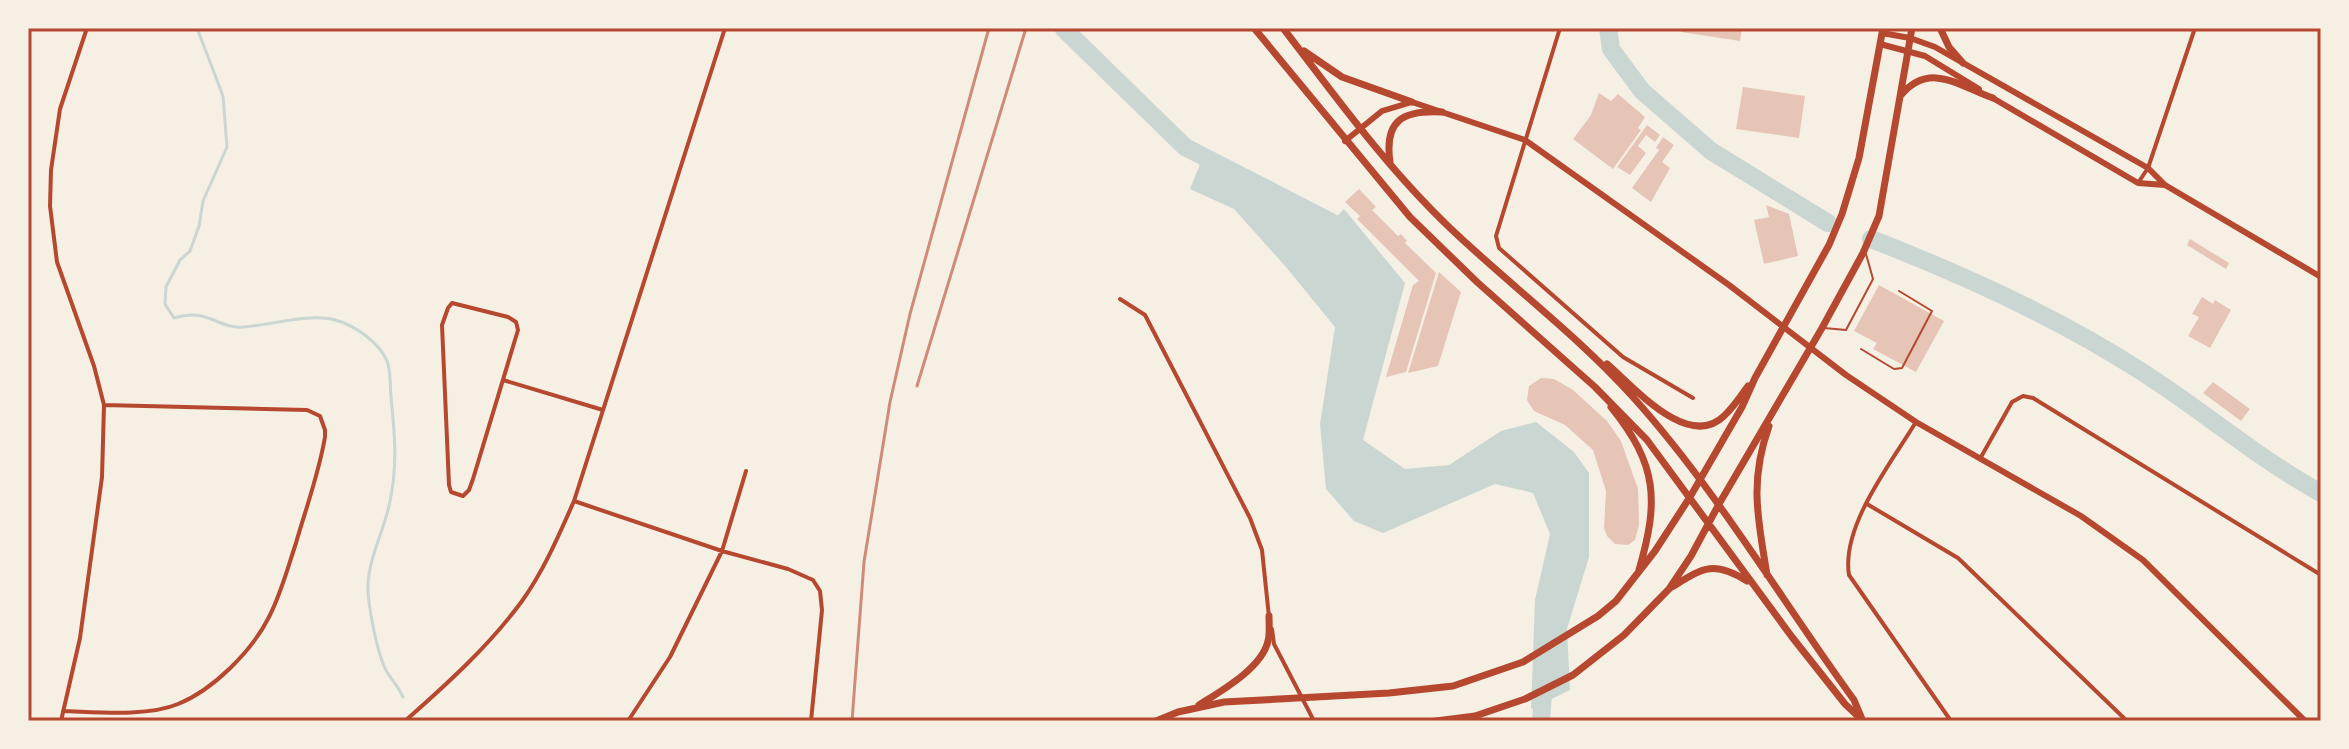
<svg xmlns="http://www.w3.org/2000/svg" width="2349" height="749" font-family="Rubik,sans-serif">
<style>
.water{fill:#c9d6d2}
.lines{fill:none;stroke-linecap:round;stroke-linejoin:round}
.stream{stroke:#c9d6d2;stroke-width:3}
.river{stroke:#c9d6d2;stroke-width:18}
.building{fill:#e6c5b7}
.service{stroke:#b5482f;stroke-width:2}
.minor{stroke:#b5482f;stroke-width:4}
.tertiary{stroke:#b5482f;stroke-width:6}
.primary{stroke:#b5482f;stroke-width:7}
.rail{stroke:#cf8b77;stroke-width:3}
.neatline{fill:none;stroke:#b5482f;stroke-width:3}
</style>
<rect width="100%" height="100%" fill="#f6efe4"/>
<!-- water -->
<path class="water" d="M1203,157L1331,222L1344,209L1405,283L1363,440L1405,469L1449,465L1501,431L1536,422L1574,452L1589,473V557L1567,629L1570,690L1531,709L1535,600L1550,534L1533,493L1495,484L1383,533L1354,521L1326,489L1320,424L1335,327L1286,267L1234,209L1190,189Z"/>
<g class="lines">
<!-- stream -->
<path class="stream" d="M197,28L223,96L227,147L203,201L199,226L190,251L180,260L166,287L165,304L174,318C207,307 217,329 244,327C271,325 310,313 335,320C354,325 379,342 387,361C391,371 390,386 391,397C395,437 398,466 389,506C383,532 370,556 368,583C367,601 377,655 387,672C393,682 397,684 403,697"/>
<!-- river -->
<path class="river" d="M1063,28L1185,147L1331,222L1342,242
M1608,28L1611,49L1642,91L1711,151L1828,223
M1871,239C1964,275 2055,316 2139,370C2201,409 2257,458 2321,493
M1541,721L1544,680"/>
</g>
<!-- building -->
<path class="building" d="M1682,28H1742L1740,41L1681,32Z
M1743,87L1805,96L1799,138L1736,129Z
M1599,93L1611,101L1618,94L1645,117L1638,128L1641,130L1613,169L1573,139L1591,115Z
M1647,125L1660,135L1655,142L1646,135L1638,146L1646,153L1630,175L1617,167Z
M1663,137L1674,145L1662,162L1670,168L1651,202L1632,188L1659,150L1656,148Z
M1359,189L1376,207L1372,210L1398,236L1401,234L1407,241L1405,243L1436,273L1406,372L1386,377L1413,285L1419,281L1357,219L1360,216L1345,202Z
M1766,205L1789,214L1798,256L1764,264L1754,220L1769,217Z
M2190,239L2229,263L2226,269L2187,245Z
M1439,272L1461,292L1438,366L1408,373Z
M1879,285L1944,321L1916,372L1873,349L1877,343L1854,331Z
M2202,297L2213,304L2215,300L2231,310L2210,348L2188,336L2199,317L2192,314Z
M1541,378L1554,379L1573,390L1607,421L1621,441L1638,489L1639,525L1635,540L1628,545L1615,544L1607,536L1604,528L1606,491L1593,450L1565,425L1534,411L1527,400L1529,386Z
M2213,382L2250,409L2241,421L2203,393Z"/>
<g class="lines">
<!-- service -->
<path class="service" d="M1824,328L1846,330L1873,279L1866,254
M1861,349L1894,369L1902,368L1932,311L1899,291"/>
<!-- minor -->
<path class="minor" d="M1560,28L1496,236L1499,248L1623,357L1693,398
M2138,183L2148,168L2195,28
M1120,299L1145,315L1250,518L1262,550L1269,617
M452,303L508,317L516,322L518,330L473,479L469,490L463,496L451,492L449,485L442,325L448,308Z
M503,380L603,410
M1916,422C1891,463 1841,526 1849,575L1951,721
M1981,457L2012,402L2023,396L2033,398L2321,575
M574,501L722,551L788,569L813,580L820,591L822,610L811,721
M1867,504L1958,558L2127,721
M1272,629L1274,644L1314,721
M63,711C97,712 147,717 178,704C213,690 252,651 269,617C281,594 288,567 296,543C306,508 319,473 325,437V430L320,416L307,410L104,405
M61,721L80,638L102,477L104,405L94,366L57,262L50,206L51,170L60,109L87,28
M405,721C447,684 489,646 522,601C544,570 559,535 574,501L725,28
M628,721L670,657L722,551L746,471"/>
<!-- tertiary -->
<path class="tertiary" d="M1882,33L1910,38L1935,47L2148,168L2165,185L2321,277
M1880,44L1925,56L1979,89
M1991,97L2138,183L2165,185
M1345,141L1382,111L1412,102L1525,140L1729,285L1846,375L1916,422L2081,516L2143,560L2305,721"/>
<!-- primary -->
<path class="primary" d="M1254,28L1410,217L1477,282L1595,387L1647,440L1792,637L1845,704L1863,721
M1283,28C1335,96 1387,168 1450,228C1510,285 1577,335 1632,396C1716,489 1780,598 1854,700L1862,719
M1940,28L1949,47L1963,63
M1304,51L1342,77L1412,102
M1901,95C1930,61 1959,86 1993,98
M1390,162C1384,120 1403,110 1442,112
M1607,364C1633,386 1688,451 1724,416C1733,408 1741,396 1748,386
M1611,407C1658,465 1659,501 1639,570
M1767,575C1758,519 1749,482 1769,426
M1672,587C1703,568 1713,560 1747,581
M1199,705C1221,691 1262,668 1268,641C1270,634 1269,624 1269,616
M1156,721L1178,712L1224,702L1389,693L1453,686L1523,662L1598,616L1616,601L1655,551L1690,497L1742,407L1755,378L1829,245L1842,214L1859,158L1883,28
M1436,721L1475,716L1525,699L1573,675L1624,635L1669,589L1691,556L1719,504L1822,328L1863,253L1879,216L1912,28"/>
<!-- rail -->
<path class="rail" d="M917,386L1026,28
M852,721L864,562L890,402L910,314L989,28"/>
</g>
<!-- border -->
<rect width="2349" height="749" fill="none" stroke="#f6efe4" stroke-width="60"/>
<rect x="30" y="30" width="2289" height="689" class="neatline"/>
</svg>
